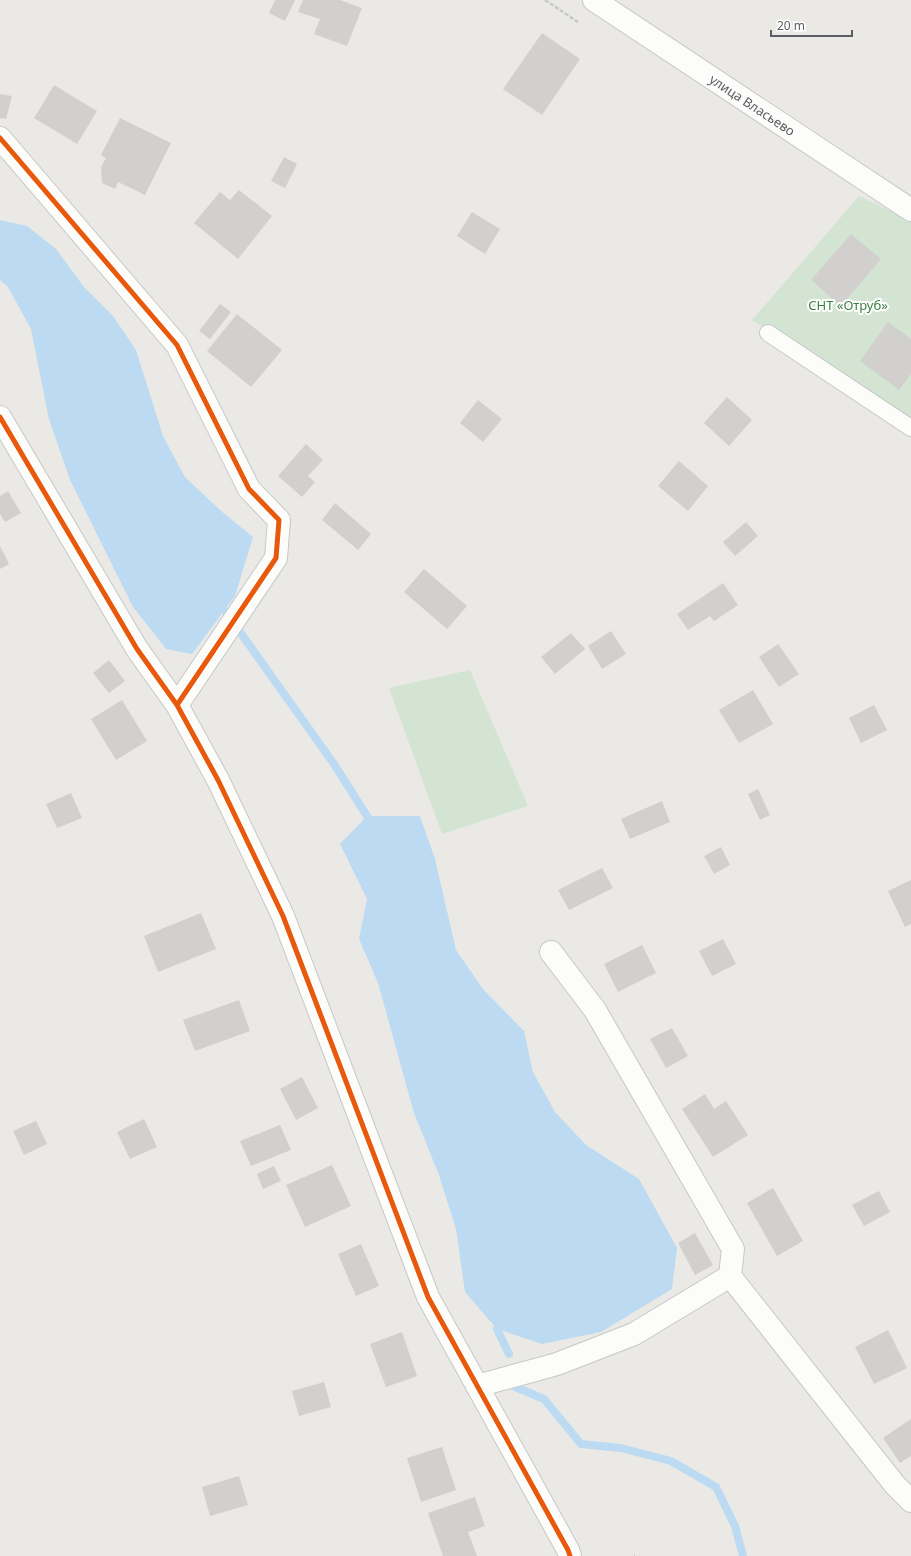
<svg xmlns="http://www.w3.org/2000/svg" width="911" height="1556" font-family="'Noto Sans',sans-serif">
<style>
.green{fill:#d3e5d2}
.water{fill:#bcdbf2}
.lines{fill:none;stroke-linecap:round;stroke-linejoin:round}
.stream{stroke:#bcdbf2;stroke-width:8}
.building{fill:#d1d0ce}
.lane-casing{stroke:#c7c7c7;stroke-width:18}
.street-casing{stroke:#c7c7c7;stroke-width:24}
.path{stroke:#c5cac7;stroke-width:2.5;stroke-dasharray:4 2;stroke-linecap:butt}
.lane{stroke:#fcfcfb;stroke-width:16}
.street{stroke:#fcfcfb;stroke-width:22}
.cycleway-casing{stroke:#fff;stroke-width:8}
.cycleway{stroke:#e8590c;stroke-width:5}
.labels{text-anchor:middle;stroke-width:4;stroke-linejoin:round;paint-order:stroke}
.street-label{font-size:13px;fill:#5b5e62;stroke:#fff}
.park-label{font-size:13px;fill:#3c8040;stroke:#fff}
</style>
<rect width="100%" height="100%" fill="#eae9e5"/>
<!-- green -->
<path class="green" d="M859,196L911,220V421L752,320Z
M470,670L528,806L442,834L389,688Z"/>
<!-- water -->
<path class="water" d="M0,220L27,226L56,249L84,287L113,316L136,350L163,436L185,477L221,511L253,537L235,596L192,654L166,649L133,607L70,480L49,419L31,329L8,287L0,280Z
M367,816H420L435,859L456,950L483,989L524,1031L533,1072L555,1112L586,1145L639,1179L677,1248L672,1289L601,1332L542,1344L497,1329L465,1292L456,1229L439,1175L414,1113L378,983L359,939L367,899L340,844Z"/>
<g class="lines">
<!-- stream -->
<path class="stream" d="M225,611L334,764L367,816
M497,1329L509,1354
M513,1386L544,1399L581,1444L621,1448L671,1461L716,1487L735,1526L743,1556"/>
</g>
<!-- building -->
<path class="building" d="M275,0H295L285,21L269,13Z
M303,0H340L362,8L347,46L314,34L320,19L298,12Z
M542,33L580,59L542,115L503,89Z
M54,85L97,111L77,144L34,118Z
M0,94L12,96L6,119L0,118Z
M120,118L171,143L145,195L118,182L115,189L102,183L101,167L106,158L101,155Z
M284,157L297,164L285,188L271,181Z
M239,190L272,216L238,259L194,223L220,192L230,200Z
M472,212L500,229L485,254L457,236Z
M851,234L881,259L841,306L811,280Z
M220,304L231,312L210,339L199,331Z
M237,314L282,350L251,387L207,351Z
M888,322L911,339V374L899,390L860,361Z
M727,397L752,420L729,446L704,423Z
M478,400L502,419L483,442L460,423Z
M306,444L323,460L308,476L315,482L302,497L278,476Z
M679,461L708,486L688,511L658,486Z
M8,491L21,513L5,522L0,514V496Z
M335,503L371,534L358,550L322,520Z
M746,522L758,536L735,556L723,542Z
M0,546L9,564L0,569Z
M424,569L467,606L447,629L404,592Z
M723,583L738,605L714,621L710,616L688,630L677,614Z
M611,631L626,654L602,669L588,646Z
M571,633L585,649L555,674L541,657Z
M778,644L799,674L779,687L759,657Z
M109,660L125,681L109,693L93,673Z
M753,690L773,724L739,743L719,710Z
M122,700L147,741L116,760L91,719Z
M874,705L887,730L861,743L849,718Z
M758,789L770,815L760,820L748,794Z
M71,793L82,818L57,828L46,804Z
M662,801L670,822L630,839L621,819Z
M721,847L730,865L714,874L704,856Z
M602,868L613,888L569,910L558,890Z
M911,880V924L905,927L888,891Z
M201,913L216,949L158,972L144,936Z
M723,939L736,964L712,976L699,951Z
M642,945L656,973L618,992L604,964Z
M239,1000L250,1031L195,1051L183,1020Z
M672,1028L688,1056L666,1068L650,1039Z
M302,1077L318,1108L296,1120L280,1089Z
M705,1094L714,1109L726,1101L748,1135L713,1157L682,1109Z
M144,1119L157,1147L130,1159L117,1132Z
M36,1121L47,1144L24,1155L13,1131Z
M280,1125L291,1150L251,1166L240,1141Z
M332,1165L351,1206L305,1227L286,1185Z
M274,1166L281,1181L263,1189L257,1174Z
M773,1188L803,1241L777,1256L747,1203Z
M879,1191L890,1212L864,1226L852,1205Z
M695,1233L713,1265L695,1275L678,1243Z
M361,1244L379,1286L356,1296L338,1254Z
M888,1330L907,1368L874,1384L855,1347Z
M402,1332L417,1376L386,1387L370,1344Z
M324,1382L331,1407L299,1416L292,1391Z
M911,1419V1456L900,1463L883,1438Z
M442,1447L456,1490L421,1502L407,1458Z
M239,1476L248,1505L210,1516L202,1487Z
M475,1497L485,1526L468,1532L477,1556H443L428,1513Z"/>
<g class="lines">
<!-- lane casing -->
<g class="lane-casing">
<path id="lane" d="M768,333L911,428"/>
</g>
<!-- street casing -->
<g class="street-casing">
<g id="street">
<path id="s1" d="M594,0L911,210"/>
<path d="M0,138L177,345L249,489L279,520L276,558L177,705"/>
<path d="M0,417L137,649L177,705L218,780L283,916L428,1297L568,1550L570,1556"/>
<path d="M730,1276L895,1485L911,1501"/>
<path d="M477,1386L557,1364L634,1334L730,1276L733,1249L595,1010L551,952"/>
</g>
</g>
<!-- path -->
<path class="path" d="M545,0L578,22
M634,1556H635"/>
<!-- lane -->
<use href="#lane" class="lane"/>
<!-- street -->
<use href="#street" class="street"/>
<!-- cycleway casing -->
<g class="cycleway-casing">
<path id="cycleway" d="M0,138L177,345L249,489L279,520L276,558L177,705
M0,417L137,649L177,705L218,780L283,916L428,1297L568,1550L570,1556"/>
</g>
<!-- cycleway -->
<use href="#cycleway" class="cycleway"/>
</g>
<g class="labels">
<!-- street labels -->
<g class="street-label">
<text dy="5" stroke="none"><textPath href="#s1" startOffset="190">улица Власьево</textPath></text>
</g>
<!-- park labels -->
<g class="park-label">
<text x="848" y="310">СНТ «Отруб»</text>
</g>
</g>
<!-- scale -->
<path d="M771 30v6h81v-6" fill="none" stroke="#5b5e62" stroke-width="2"/>
<text x="777" y="30" font-size="12" fill="#5b5e62" stroke="#ffffff" stroke-width="3" paint-order="stroke">20 m</text>
</svg>
